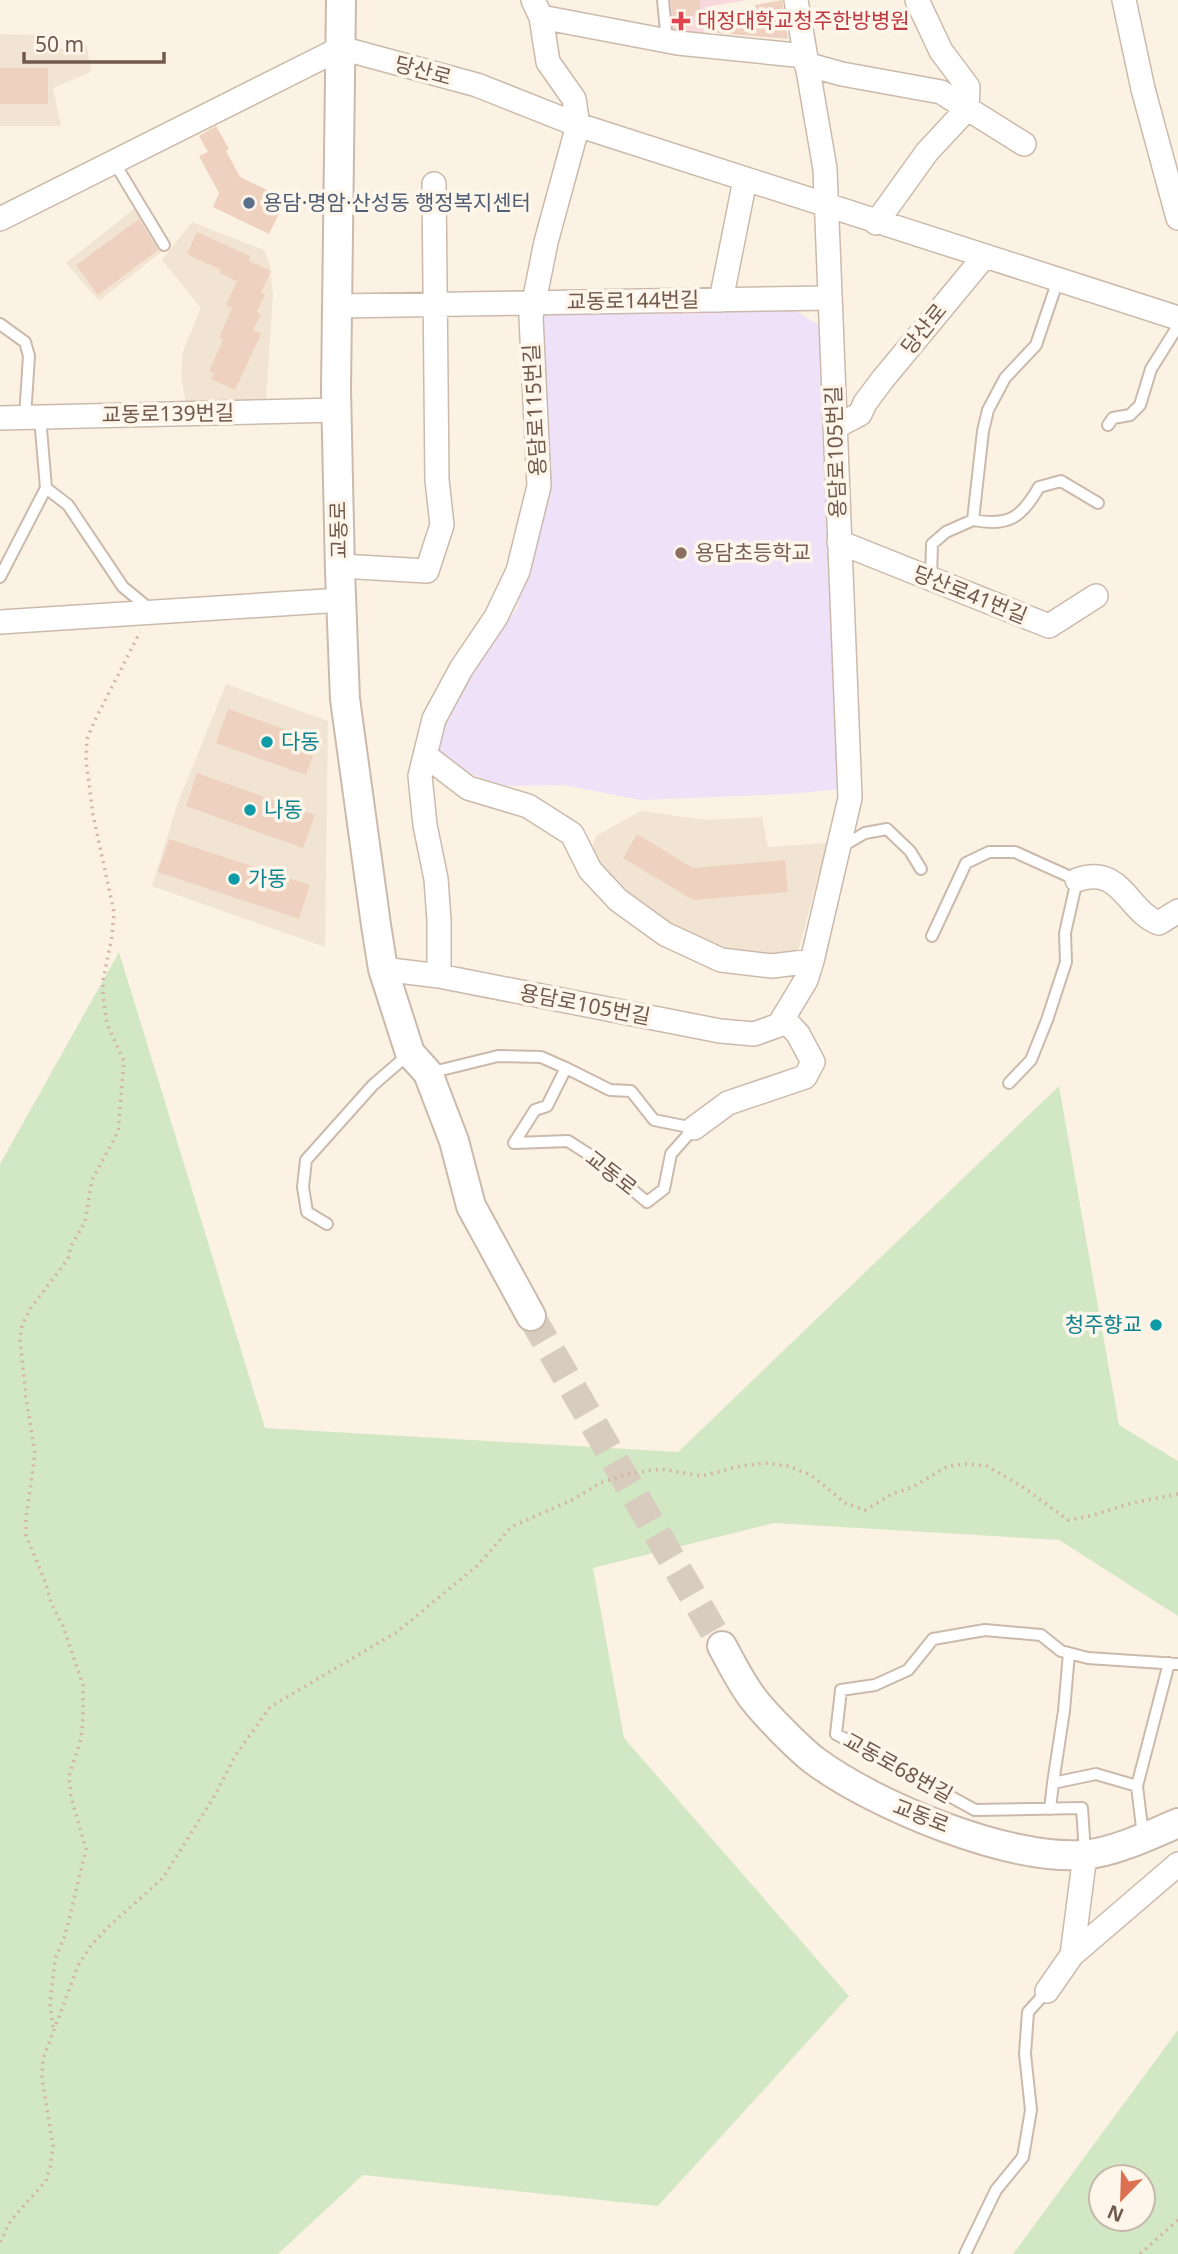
<svg xmlns="http://www.w3.org/2000/svg" width="1178" height="2254" font-family="'Noto Sans','Noto Sans KR',sans-serif">
<style>
.residential{fill:#f2e4d3}
.education{fill:#efe1f7}
.medical{fill:#f8d8dc}
.green{fill:#d2e7c4;fill-rule:evenodd}
.building{fill:#eed1be}
.lines{fill:none;stroke-linecap:round;stroke-linejoin:round}
.tertiary-tunnel{stroke:#d8ccbe;stroke-width:28;stroke-dasharray:28 14;stroke-linecap:butt}
.service-casing{stroke:#cbbaac;stroke-width:14}
.minor-casing{stroke:#cbbaac;stroke-width:26}
.tertiary-casing{stroke:#cbbaac;stroke-width:32}
.path{stroke:#d3b5a1;stroke-width:3.5;stroke-dasharray:2 5;stroke-linecap:butt}
.service{stroke:#fff;stroke-width:10}
.minor{stroke:#fff;stroke-width:23}
.tertiary{stroke:#fff;stroke-width:28}
.health-dot{fill:#e0444e;stroke:#fef6ea;stroke-width:2.5}
.service-dot{fill:#5c6f8a;stroke:#fef6ea;stroke-width:2.5}
.education-dot{fill:#8d6e63;stroke:#fef6ea;stroke-width:2.5}
.culture-dot{fill:#0f9aa8;stroke:#fef6ea;stroke-width:2.5}
.labels{text-anchor:middle;stroke-width:7;stroke-linejoin:round;paint-order:stroke}
.health-label{font-size:21px;fill:#be3a42;stroke:#fef6ea;text-anchor:start}
.street-label{font-size:21px;fill:#71594c;stroke:#fef6ea}
.service-label{font-size:21px;fill:#4e5e75;stroke:#fef6ea;text-anchor:start}
.education-label{font-size:21px;fill:#785e54;stroke:#fef6ea;text-anchor:start}
.culture-label{font-size:21px;fill:#0d838f;stroke:#fef6ea;text-anchor:start}
</style>
<rect width="100%" height="100%" fill="#fbf2e4"/>
<!-- residential -->
<path class="residential" d="M0,34L43,35V51L87,46L91,72L53,88L61,126H0Z
M135,208L165,249L99,301L66,263Z
M192,222L264,250L270,265L273,294L266,400L186,403L181,376L183,351L201,308L162,260Z
M226,684L328,721L325,947L152,886L177,805Z
M641,811L708,820L762,817L768,847L827,843L798,952L772,960L722,953L687,939L607,881L589,856L596,836Z"/>
<!-- education -->
<path class="education" d="M792,309L819,325L841,789L790,794L640,800L564,785L499,786L439,759L442,722L486,650L517,608L544,497L542,313L645,314Z"/>
<!-- medical -->
<path class="medical" d="M658,0H747L705,7L703,40L658,35Z"/>
<!-- green -->
<path class="green" d="M119,952L265,1428L678,1452L1059,1086L1119,1425L1178,1461V1616L1059,1540L774,1523L593,1568L624,1738L849,1996L658,2206L363,2175L278,2254H0V1164Z
M1178,2030V2254H1013ZM1143,2177V2219H1101V2177Z"/>
<!-- building -->
<path class="building" d="M671,0H699L702,14L673,19Z
M782,0L788,39L708,32L707,13L756,11L755,5Z
M0,68H48V104H0Z
M216,126L229,149L226,151L240,177L286,199L269,234L213,207L219,193L199,156L208,152L199,136Z
M139,219L158,250L98,295L76,265Z
M197,232L250,256L249,261L271,271L261,293L265,294L257,312L261,314L253,330L261,334L235,390L211,379L214,373L209,371L223,340L219,338L232,308L226,305L237,281L220,273L221,270L187,254Z
M228,709L318,741L306,775L216,743Z
M197,773L315,815L303,848L186,806Z
M637,834L693,868L785,860L788,892L693,900L623,858Z
M169,839L310,885L299,919L158,872Z"/>
<g class="lines">
<!-- tertiary-tunnel -->
<path class="tertiary-tunnel" d="M531,1316L722,1646"/>
<!-- service casing -->
<g class="service-casing">
<path id="service" d="M663,0L667,41
M114,162L164,245
M0,324L25,342L29,356L25,417
M1108,425L1113,418L1130,415L1140,405L1151,369L1178,326
M46,488L68,505L123,587L151,610
M973,520C1009,527 1022,517 1039,487L1061,481L1098,503
M0,577L46,488L40,417
M931,579L932,544L946,532L973,520L983,431L988,410L1005,378L1036,345L1058,280
M839,848L865,833L887,829L910,851L921,869
M932,936L966,863L989,852H1015L1077,880L1065,933L1066,962L1047,1020L1031,1060L1009,1083
M566,1068L610,1090L631,1091L654,1120L694,1128L671,1154L664,1189L647,1202L596,1159L568,1141L514,1143L535,1110L547,1106Z
M429,1073L498,1056L541,1057L566,1068
M327,1224L307,1212L303,1187L306,1160L373,1085L410,1053
M1069,1653L1064,1711L1053,1783L1096,1774L1137,1786L1169,1663
M1137,1786L1143,1836
M1050,1809L1053,1783
M1085,1853L1082,1808L975,1810L836,1734L841,1690L875,1685L908,1670L933,1639L985,1630L1041,1635L1061,1651L1088,1658L1178,1664
M965,2254L996,2190L1023,2157L1031,2110L1025,2054L1028,2012L1047,1991"/>
</g>
<!-- minor casing -->
<g class="minor-casing">
<path id="minor" d="M1124,0L1143,89L1178,218
M541,17L678,43L805,56
M806,64L842,74L941,92L1024,144
M0,219L341,48L477,85L578,125L1178,318
M876,223L927,152L967,109L968,87L941,51L917,0
M721,300L745,180
M338,306L830,298
M0,418L337,410
M835,427L860,414L865,403L883,379L984,257
M839,542L1049,626L1096,596
M340,566L427,571L442,525L437,480L434,184
M0,622L341,600
M425,755L468,788L528,806L572,834L590,870L618,900L665,934L721,960L772,966L812,961
M1077,880C1122,864 1127,912 1159,923L1178,911
M383,969L439,976L720,1031L754,1034L779,1025L806,980L812,961L850,798L825,169L796,0
M439,976V920L436,879L425,825L420,776L434,719L461,669L496,617L518,571L539,486L531,317L546,242L578,125L574,99L548,62L541,17L533,0
M694,1128L728,1103L805,1077L813,1062L798,1034L783,1018
M1072,1955L1085,1855
M1047,1991L1072,1955L1178,1864"/>
</g>
<!-- tertiary casing -->
<g class="tertiary-casing">
<path id="tertiary" d="M341,0L336,389L340,571L345,699L376,925L383,969L410,1053L428,1073L454,1141L471,1206L531,1316
M722,1646C732,1664 742,1685 755,1701C767,1716 799,1749 815,1761C876,1806 1007,1860 1082,1855C1112,1853 1151,1835 1178,1823"/>
</g>
<!-- path -->
<path class="path" d="M53,2027L50,2004L55,1959L65,1936L86,1849L71,1797L69,1776L81,1739L83,1717V1685L63,1626L51,1603L46,1584L26,1535V1518L35,1454L26,1397L20,1340L22,1325L30,1309L68,1259L71,1246L85,1222L92,1180L118,1132L124,1061L107,1024L103,997V981L112,936L114,912L93,815L86,760L87,739L95,720L140,632
M0,2242L11,2220L46,2181L50,2168L53,2146L42,2078L43,2059L78,1966L90,1947L107,1928L163,1878L215,1795L235,1756L270,1707L397,1632L478,1565L511,1527L574,1499L600,1483L628,1474L661,1469L702,1476L741,1466L765,1463L788,1466L811,1475L845,1503L865,1510L894,1493L911,1488L948,1466L966,1464L987,1466L1023,1487L1068,1520L1090,1516L1132,1503L1178,1494
M1140,2254L1178,2220"/>
<!-- service -->
<use href="#service" class="service"/>
<!-- minor -->
<use href="#minor" class="minor"/>
<!-- tertiary -->
<use href="#tertiary" class="tertiary"/>
</g>
<!-- markers -->
<path class="health-dot" d="M677.5 10.5h7v7h7v7h-7v7h-7v-7h-7v-7h7z"/>
<circle class="service-dot" cx="249" cy="203" r="7"/>
<circle class="education-dot" cx="681" cy="553" r="7"/>
<g class="culture-dot">
<circle cx="267" cy="742" r="7"/>
<circle cx="250" cy="810" r="7"/>
<circle cx="234" cy="879" r="7"/>
<circle cx="1156" cy="1325" r="7"/>
</g>
<g class="labels">
<!-- health labels -->
<g class="health-label">
<text x="697" y="28">대정대학교청주한방병원</text>
</g>
<!-- street labels -->
<g class="street-label">
<text transform="translate(423 71) rotate(15)" y="7">당산로</text>
<text transform="translate(633 301) rotate(-1)" y="7">교동로144번길</text>
<text transform="translate(924 329) rotate(-51)" y="7">당산로</text>
<text transform="translate(535 410) rotate(-93)" y="7">용담로115번길</text>
<text transform="translate(168 414) rotate(-1)" y="7">교동로139번길</text>
<text transform="translate(836 452) rotate(-92)" y="7">용담로105번길</text>
<text transform="translate(339 530) rotate(-91)" y="7">교동로</text>
<text transform="translate(970 595) rotate(22)" y="7">당산로41번길</text>
<text transform="translate(585 1005) rotate(11)" y="7">용담로105번길</text>
<text transform="translate(611 1173) rotate(38)" y="7">교동로</text>
<text transform="translate(898 1768) rotate(29)" y="7">교동로68번길</text>
<text transform="translate(921 1816) rotate(21)" y="7">교동로</text>
</g>
<!-- service labels -->
<g class="service-label">
<text x="263" y="210">용담·명암·산성동 행정복지센터</text>
</g>
<!-- education labels -->
<g class="education-label">
<text x="695" y="560">용담초등학교</text>
</g>
<!-- culture labels -->
<g class="culture-label">
<text x="281" y="749">다동</text>
<text x="264" y="817">나동</text>
<text x="248" y="886">가동</text>
<text x="1142" y="1332" text-anchor="end">청주향교</text>
</g>
</g>
<!-- north arrow -->
<g transform="translate(1122 2198) rotate(203)"><circle r="33" fill="#fef6ea" stroke="#c6b7ab" stroke-width="2"/>
<path d="M0-5L12 26L0 18L-12 26Z" fill="#dc7152"/>
<text y="-10" font-size="19" font-weight="bold" text-anchor="middle" fill="#71594c">N</text>
</g>
<!-- scale -->
<path d="M24 52v10h140v-10" fill="none" stroke="#71594c" stroke-width="3.5"/>
<text x="35" y="52" font-size="21" fill="#71594c" stroke="#fef6ea" stroke-width="5" paint-order="stroke">50 m</text>
</svg>
